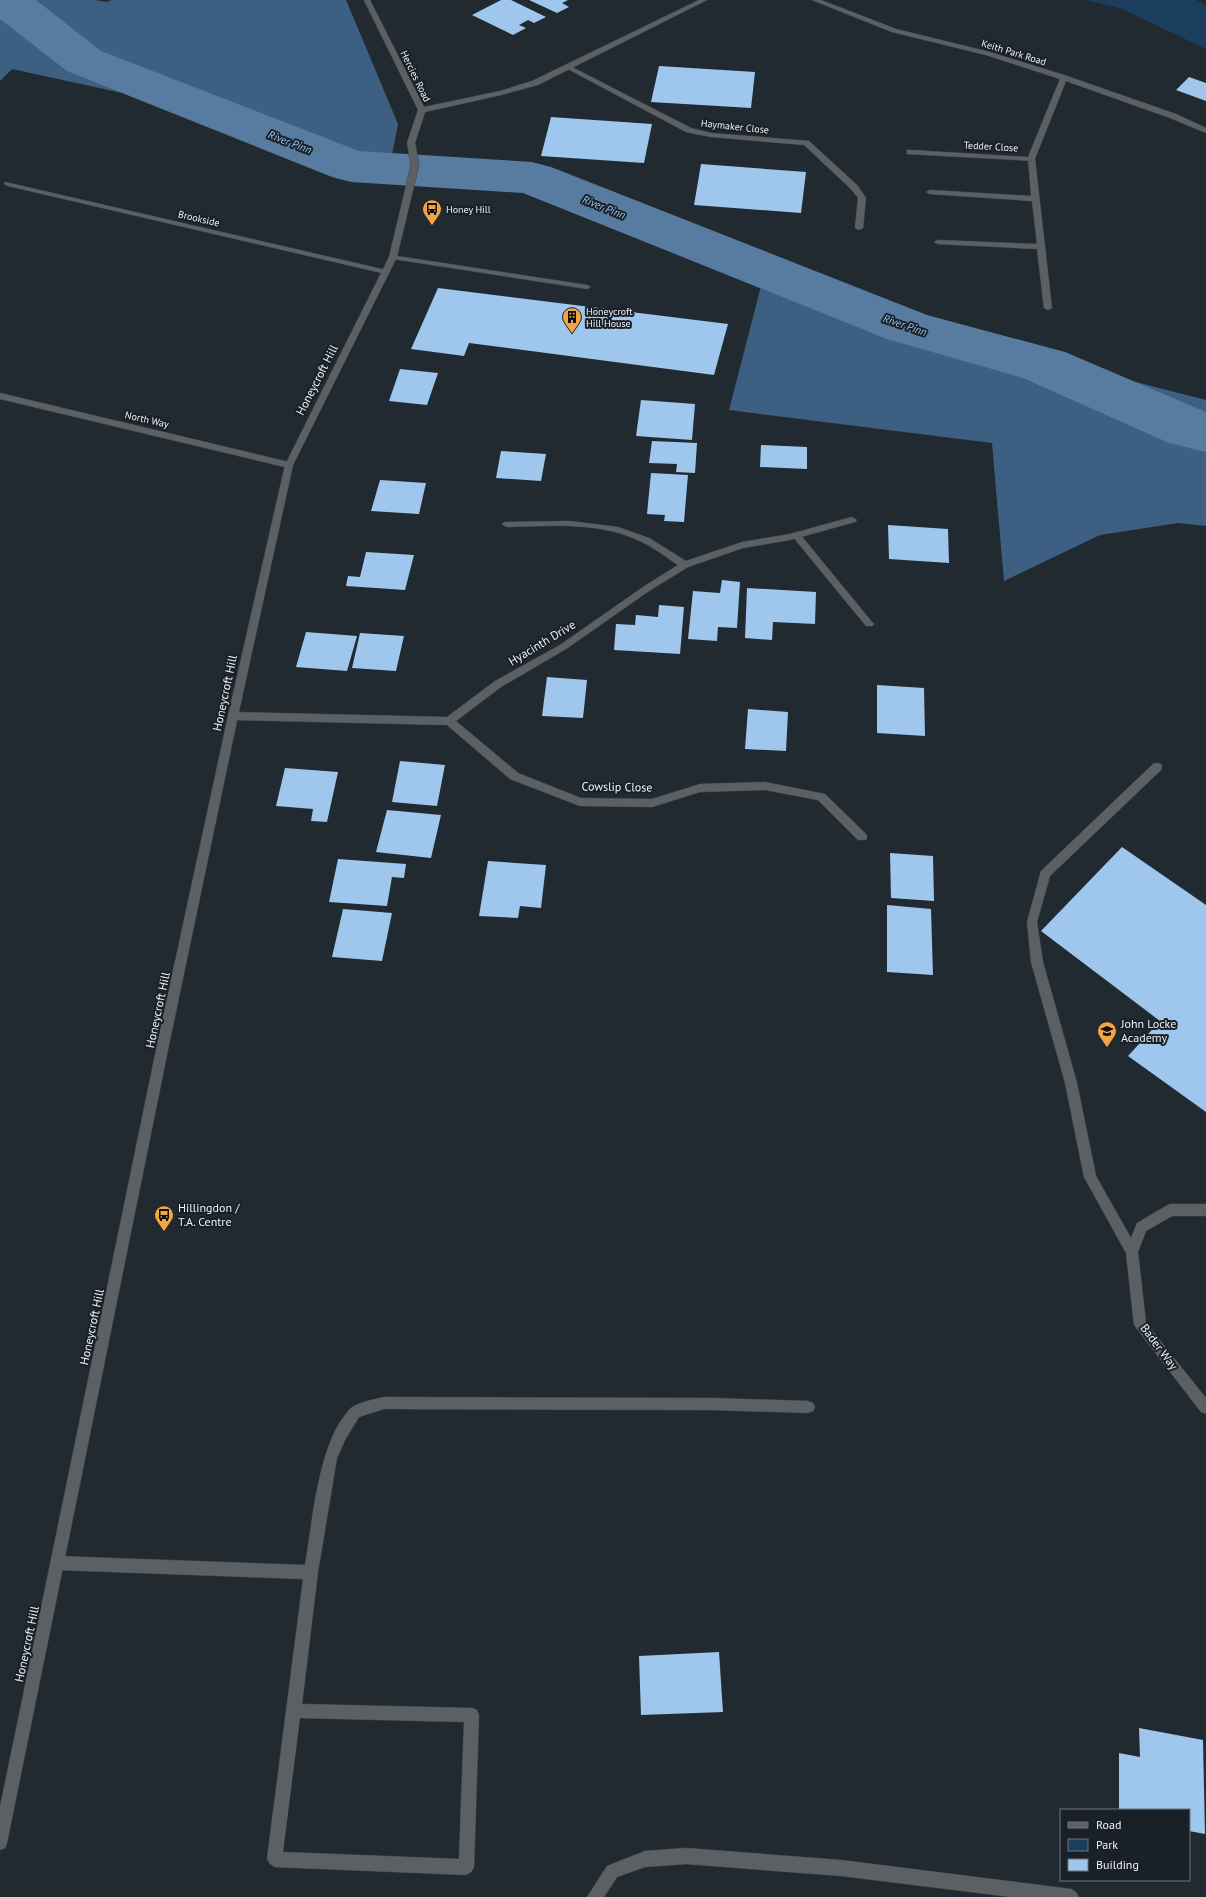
<svg xmlns="http://www.w3.org/2000/svg" width="1206" height="1897" font-family="'PT Sans',sans-serif">
<style>
.green{fill:#1b3e5d}
.forest{fill:#3d6082}
.lines{fill:none;stroke-linecap:round;stroke-linejoin:round}
.river{fill:#577c9f;fill-rule:evenodd}
.building{fill:#9fc6ec}
.service-casing{stroke:#3e464d;stroke-width:1}
.minor-casing{stroke:#3e464d;stroke-width:1}
.tertiary-casing{stroke:#3e464d;stroke-width:1}
.service{fill:#5c6063;fill-rule:evenodd}
.minor{fill:#5c6063;fill-rule:evenodd}
.tertiary{fill:#5c6063;fill-rule:evenodd}
.labels{text-anchor:middle;stroke-width:4;stroke-linejoin:round;paint-order:stroke}
.far-street-label{font-size:10px;fill:#edf2f7;stroke:#192027}
.far-poi-label{font-size:10px;fill:#edf2f7;stroke:#192027;text-anchor:start}
.far-water-label{font-size:11px;font-style:italic;fill:#9ac8f3;stroke:#192027}
.street-label{font-size:12px;fill:#edf2f7;stroke:#192027}
.poi-label{font-size:12px;fill:#edf2f7;stroke:#192027;text-anchor:start}
</style>
<rect width="100%" height="100%" fill="#222a31"/>
<!-- green -->
<path class="green" d="M1087,0H1196L1206,5V49L1122,9Z"/>
<!-- forest -->
<path class="forest" d="M0,0H95L106,2L112,0H346L398,124L387,180L219,114L12,69L0,81Z
M765,271L918,326L1206,400V526L1178,523L1100,535L1004,581L992,443L729,410Z"/>
<g class="lines">
<!-- river -->
<path class="river" d="M0,0H36L101,51L359,151L532,162L551,167L927,315L1065,352L1206,412V452L1169,443L1023,378L887,339L523,193L351,182L332,177L67,71L0,19Z"/>
</g>
<!-- building -->
<path class="building" d="M501,0H511L546,17L534,23L528,20L519,25L526,28L513,35L472,15Z
M529,0H568L562,3L569,7L557,13Z
M659,66L755,72L751,108L651,102Z
M1189,77L1206,83V101L1176,90Z
M551,117L652,124L644,163L541,156Z
M701,164L806,172L801,213L694,205Z
M438,288L728,324L714,375L469,343L464,356L411,349Z
M400,369L438,373L427,405L389,401Z
M641,400L695,404L692,440L636,436Z
M652,441L697,443L695,473L676,472L677,464L649,463Z
M761,445L807,447V469L760,467Z
M501,451L546,454L541,481L496,478Z
M651,473L688,475L684,522L664,521L665,515L647,514Z
M380,480L426,483L419,514L371,511Z
M888,525L948,529L949,563L889,559Z
M366,552L414,555L405,590L346,586L348,576L360,577Z
M722,580L740,582L737,628L718,627L717,641L688,639L693,591L720,593Z
M747,588L816,592L815,624L773,622L772,640L745,638Z
M659,605L684,607L680,654L614,650L616,624L635,625L636,615L658,617Z
M306,632L357,636L347,671L296,667Z
M360,633L404,636L396,671L352,668Z
M547,677L587,680L583,718L542,716Z
M877,685L924,688L925,736L877,733Z
M748,709L788,712L786,751L745,749Z
M400,761L445,765L437,806L392,802Z
M285,768L338,772L327,822L311,821L313,809L276,806Z
M387,810L441,815L431,858L376,852Z
M1122,847L1206,905V1112L1128,1056L1160,1021L1041,931Z
M890,853L933,856L934,901L891,898Z
M338,859L406,864L404,878L392,877L387,906L329,902Z
M488,861L546,865L541,908L520,906L518,918L479,916Z
M887,905L931,909L933,975L887,972Z
M343,909L392,913L382,961L332,957Z
M719,1652L723,1712L641,1715L639,1656Z
M1139,1728L1203,1740L1205,1834L1189,1831V1810H1119V1753L1140,1757Z"/>
<g class="lines">
<!-- service casing -->
<g class="service-casing">
<path id="service" d="M1028,157L1035,159L1052,308L1048,310L1044,308L1037,249L938,244L934,242L938,240L1037,244L1032,201L930,194L926,192L930,190L1031,196Z
M390,255L587,285L591,287L587,289L393,259L389,257Z
M796,532L799,533L872,622L874,624L872,626H866L793,537L791,535Z
M1157,763L1161,764L1162,767L1161,770L1050,876L1037,922L1043,962L1077,1083L1096,1176L1131,1238L1137,1223L1166,1206L1170,1204H1206V1216H1172L1146,1231L1138,1252L1146,1323L1206,1398V1414L1201,1412L1134,1325L1126,1253L1084,1177L1065,1083L1031,962L1027,922L1041,871L1153,764Z
M384,1397L712,1398L808,1401L813,1403L815,1407L813,1411L808,1413L712,1410L384,1409L359,1417L345,1440L337,1458L318,1572L302,1704L472,1708L477,1710L479,1715L474,1867L471,1872L466,1875L275,1867L270,1864L267,1859L303,1579L57,1570L52,1568L50,1563L52,1558L57,1556L305,1565C313,1520 318,1442 350,1409C355,1403 376,1399 384,1397ZM300,1718L464,1722L459,1859L283,1852Z
M686,1848L841,1860L1071,1889L1076,1892L1079,1897H1011L841,1876L686,1864L645,1867L617,1877L604,1897H587L607,1866L645,1851Z"/>
</g>
<!-- minor casing -->
<g class="minor-casing">
<path id="minor" d="M812,0H821L896,29L990,52L1067,76L1176,114L1206,128V133L1170,118L1066,81L1034,161L907,154V150H910L1028,157L1060,79L986,55L892,32Z
M566,66H570L691,128L711,133L809,141L857,185L866,198L863,228L859,230L855,228L858,198L851,189L804,145L711,137L686,132L566,68Z
M5,182L386,270L390,272L386,274L8,186L4,184Z
M0,393L289,462L293,465L289,468L0,399Z
M852,517L857,520L855,522L790,540L743,548L688,567L649,591L566,649L501,687L456,721L518,773L581,798L652,799L700,784L765,782L825,794L866,834L867,837L866,840H858L818,800L765,790L700,792L652,807L580,806L510,779L447,725L233,720L228,716L233,712L447,717L495,681L560,645L643,587L678,565C663,555 648,543 630,537C592,522 547,526 507,527L502,524L504,522L570,521L618,527L649,538L686,561L742,542L790,534Z"/>
</g>
<!-- tertiary casing -->
<g class="tertiary-casing">
<path id="tertiary" d="M364,0H370L424,107L500,91L532,81L699,0H707L538,85L501,95L425,112L415,143L419,165L397,257L293,465L238,716L169,1045L7,1843L5,1848L0,1850V1807L157,1045L228,716L285,465L389,257L411,165L407,143L418,110Z"/>
</g>
<!-- service -->
<use href="#service" class="service"/>
<!-- minor -->
<use href="#minor" class="minor"/>
<!-- tertiary -->
<use href="#tertiary" class="tertiary"/>
</g>
<!-- icons -->
<defs>
<g id="bus-pin" transform="scale(1)"><path d="M0 17L-7.5 6A9.5 9.5 0 1 1 7.5 6Z" fill="#f3a443" stroke="#192027"/><path d="M-5-6H5V4H4V6H2V4H-2V6H-4V4H-5ZM-3.5-4V0h7V-4ZM-3.5 1.2v1.5H-2V1.2ZM2 1.2v1.5H3.5V1.2Z" fill="#111"/></g>
<g id="building-pin" transform="scale(1)"><path d="M0 17L-7.5 6A9.5 9.5 0 1 1 7.5 6Z" fill="#f3a443" stroke="#192027"/><path d="M-4-6H4V6H1V3H-1V6H-4ZM-2.5-4.3h1.7v1.8h-1.7ZM.8-4.3h1.7v1.8H.8ZM-2.5-1h1.7V.8h-1.7ZM.8-1h1.7V.8H.8Z" fill="#111"/></g>
<g id="school-pin" transform="scale(1)"><path d="M0 17L-7.5 6A9.5 9.5 0 1 1 7.5 6Z" fill="#f3a443" stroke="#192027"/><path d="M0-5L7-2L0 1L-7-2ZM-4 1L0 2.5L4 1V4Q0 6-4 4Z" fill="#111"/></g>
</defs>
<g fill-rule="evenodd">
<use href="#bus-pin" x="432" y="209"/>
<use href="#building-pin" x="572" y="317"/>
<use href="#school-pin" x="1107" y="1031"/>
<use href="#bus-pin" x="164" y="1215"/>
</g>
<g class="labels">
<!-- far-street labels -->
<g class="far-street-label">
<text transform="translate(1014 52) rotate(17)" y="4">Keith Park Road</text>
<text transform="translate(416 76) rotate(64)" y="4">Hercies Road</text>
<text transform="translate(735 126) rotate(6)" y="4">Haymaker Close</text>
<text transform="translate(991 146) rotate(3)" y="4">Tedder Close</text>
<text transform="translate(199 218) rotate(13)" y="4">Brookside</text>
<text transform="translate(147 419) rotate(13)" y="4">North Way</text>
</g>
<!-- far-poi labels -->
<g class="far-poi-label">
<text x="446" y="213">Honey Hill</text>
<text x="586" y="315">Honeycroft<tspan x="586" dy="12">Hill House</tspan></text>
</g>
<!-- far-water labels -->
<g class="far-water-label">
<text transform="translate(290 142) rotate(21)" y="4">River Pinn</text>
<text transform="translate(604 207) rotate(22)" y="4">River Pinn</text>
<text transform="translate(905 325) rotate(19)" y="4">River Pinn</text>
</g>
<!-- street labels -->
<g class="street-label">
<text transform="translate(317 380) rotate(-63)" y="4">Honeycroft Hill</text>
<text transform="translate(542 643) rotate(-31)" y="4">Hyacinth Drive</text>
<text transform="translate(225 693) rotate(-78)" y="4">Honeycroft Hill</text>
<text transform="translate(617 787) rotate(1)" y="4">Cowslip Close</text>
<text transform="translate(158 1010) rotate(-78)" y="4">Honeycroft Hill</text>
<text transform="translate(92 1327) rotate(-78)" y="4">Honeycroft Hill</text>
<text transform="translate(1159 1347) rotate(53)" y="4">Bader Way</text>
<text transform="translate(27 1644) rotate(-78)" y="4">Honeycroft Hill</text>
</g>
<!-- poi labels -->
<g class="poi-label">
<text x="1121" y="1028">John Locke<tspan x="1121" dy="14">Academy</tspan></text>
<text x="178" y="1212">Hillingdon /<tspan x="178" dy="14">T.A. Centre</tspan></text>
</g>
</g>
<!-- legend -->
<rect x="1060" y="1809" width="130" height="72" fill="#192027" stroke="#6e747a"/>
<rect x="1068" y="1822" width="20" height="6" fill="#5c6063" stroke="#6e747a"/>
<text x="1096" y="1829" font-size="12" fill="#edf2f7">Road</text>
<rect x="1068" y="1839" width="20" height="12" fill="#1b3e5d" stroke="#6e747a"/>
<text x="1096" y="1849" font-size="12" fill="#edf2f7">Park</text>
<rect x="1068" y="1859" width="20" height="12" fill="#9fc6ec" stroke="#6e747a"/>
<text x="1096" y="1869" font-size="12" fill="#edf2f7">Building</text>
</svg>
